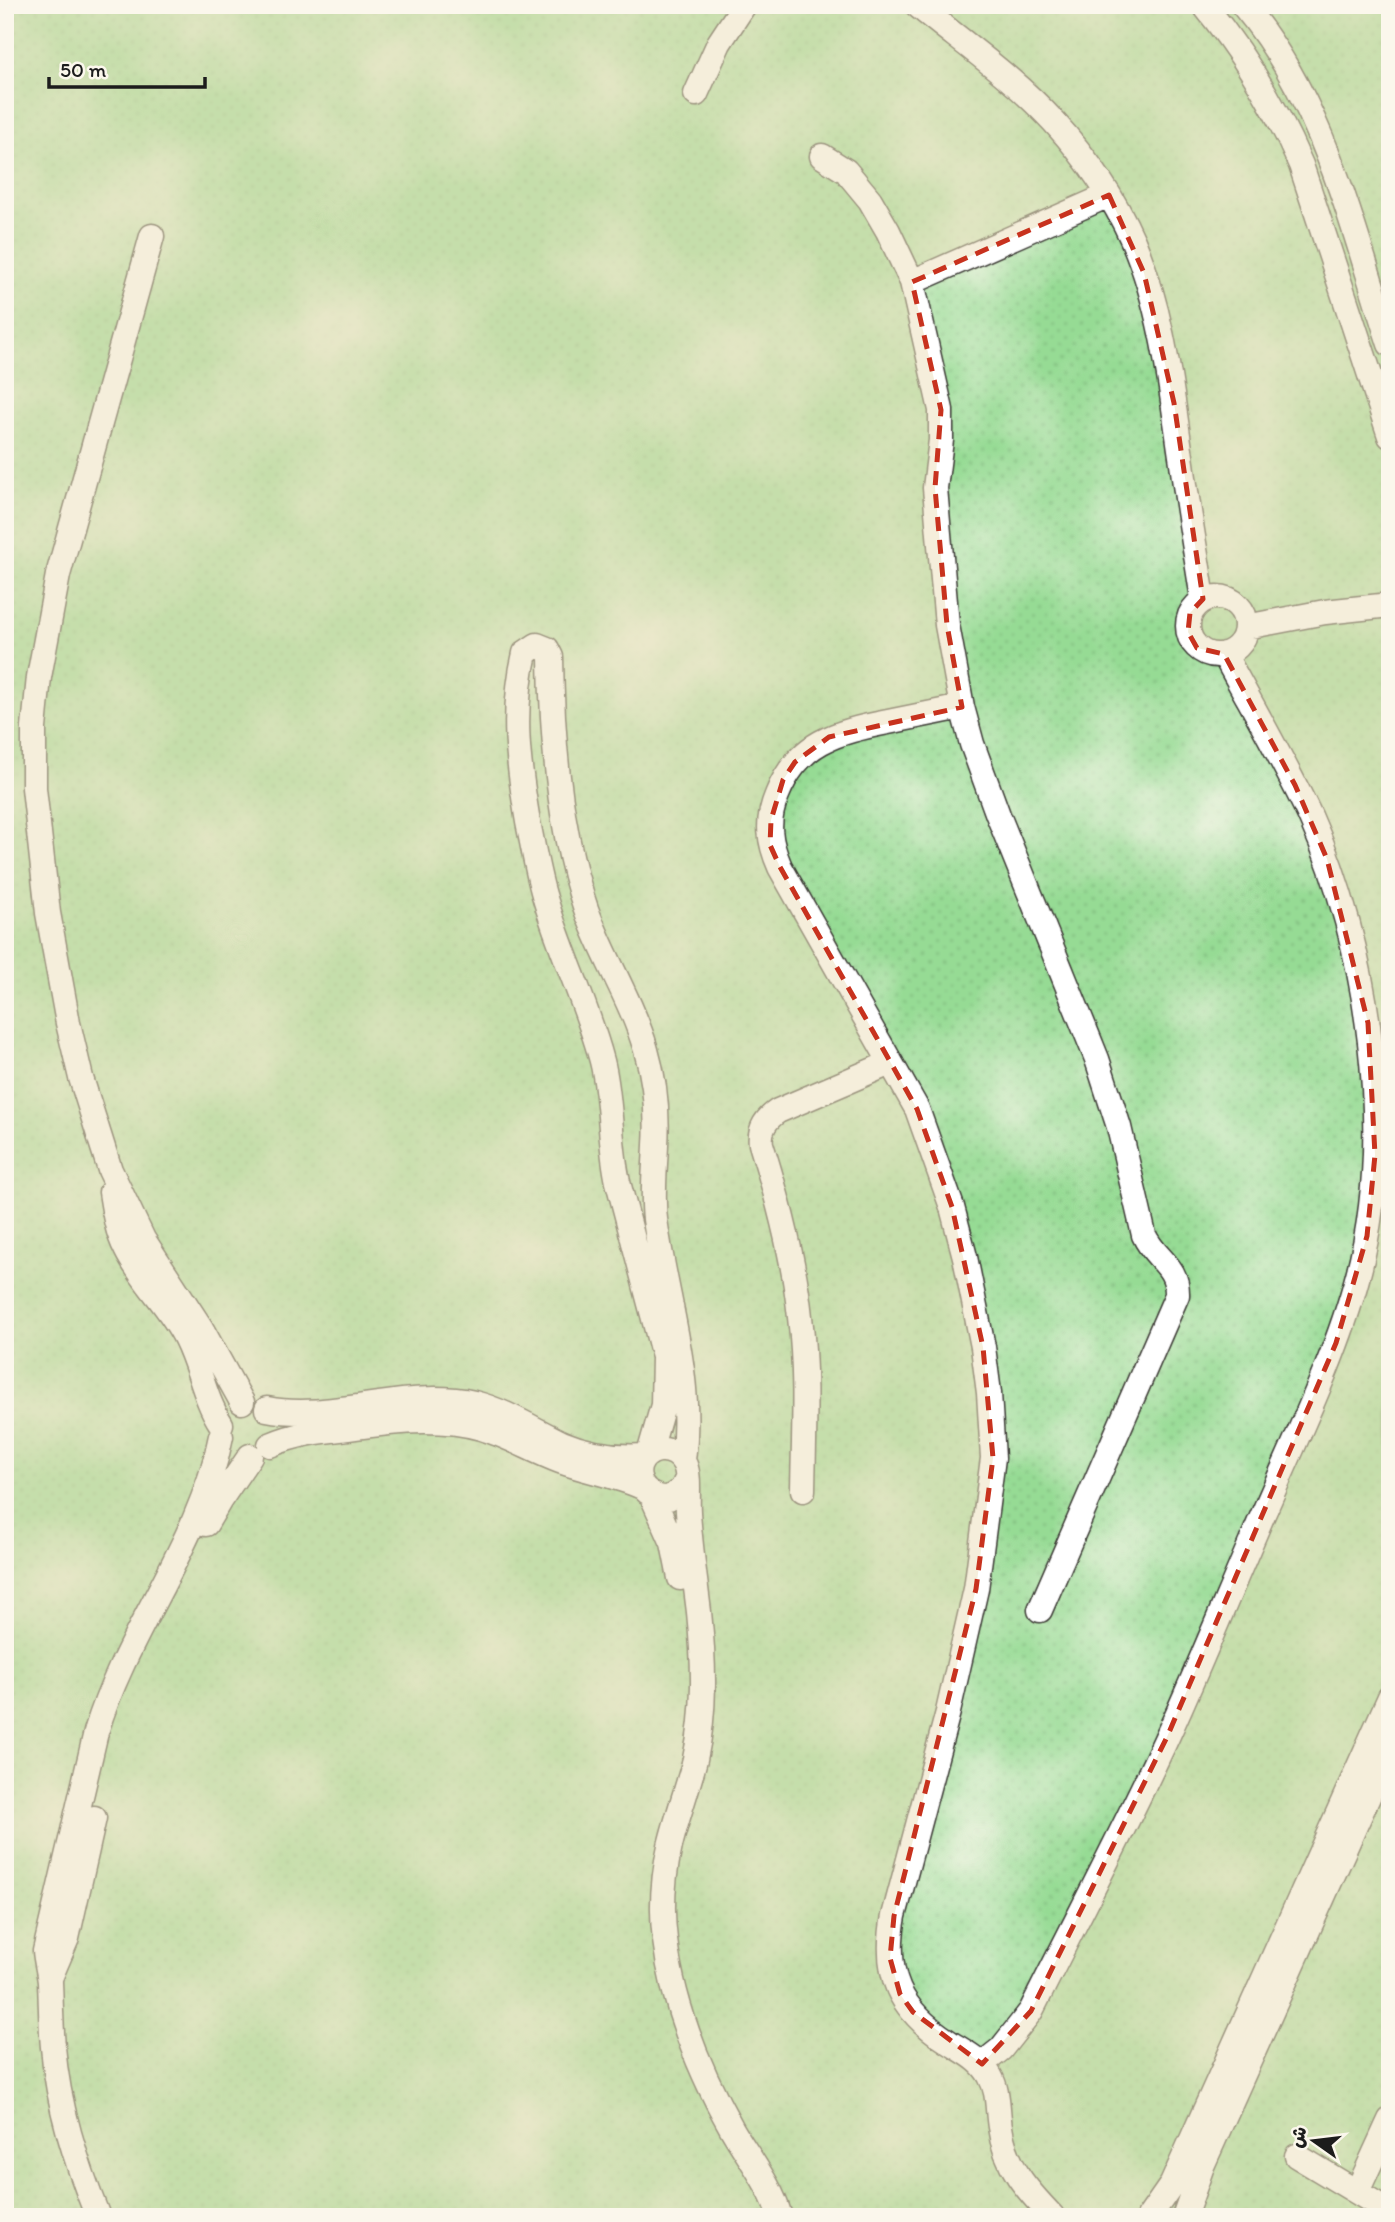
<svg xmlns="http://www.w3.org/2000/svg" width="1395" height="2222" font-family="Itim,'Playpen Sans Arabic',sans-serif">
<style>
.grass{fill:url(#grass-dots);stroke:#597c58;stroke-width:2}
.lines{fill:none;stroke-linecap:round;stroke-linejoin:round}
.minor-casing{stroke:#3b3934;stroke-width:27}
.minor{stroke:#fff;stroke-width:24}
.marked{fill:none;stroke:#c8321e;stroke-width:5;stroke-dasharray:14 9;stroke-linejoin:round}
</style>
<defs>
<pattern id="grass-dots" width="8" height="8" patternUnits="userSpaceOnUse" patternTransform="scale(1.75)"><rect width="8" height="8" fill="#96db94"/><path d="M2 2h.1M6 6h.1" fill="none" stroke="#81bb7f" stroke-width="1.8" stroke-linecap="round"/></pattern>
</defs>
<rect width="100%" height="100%" fill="#fbf7ec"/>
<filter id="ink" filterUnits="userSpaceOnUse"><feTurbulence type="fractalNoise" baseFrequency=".0143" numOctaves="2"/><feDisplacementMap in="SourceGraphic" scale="14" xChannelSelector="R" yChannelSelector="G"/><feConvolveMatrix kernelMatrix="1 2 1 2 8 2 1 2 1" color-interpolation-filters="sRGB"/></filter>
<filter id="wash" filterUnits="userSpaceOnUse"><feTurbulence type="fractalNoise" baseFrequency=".00686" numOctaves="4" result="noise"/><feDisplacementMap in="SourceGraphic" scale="28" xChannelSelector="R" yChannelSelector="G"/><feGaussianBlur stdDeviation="1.57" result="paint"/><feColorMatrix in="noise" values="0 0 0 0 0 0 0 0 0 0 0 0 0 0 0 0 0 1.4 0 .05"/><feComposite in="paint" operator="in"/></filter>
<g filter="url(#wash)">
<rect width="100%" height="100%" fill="#ede0be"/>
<!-- grass -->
<path class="grass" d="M5,5H1390V2217H5Z"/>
</g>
<g filter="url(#ink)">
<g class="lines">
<!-- minor casing -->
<g class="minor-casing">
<path id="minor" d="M917,5C963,43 1014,78 1054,122C1086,157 1114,198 1133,241C1163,311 1171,389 1182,463C1188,509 1196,554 1203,599
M1204,5C1244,54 1276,107 1301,165L1390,436
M1243,5C1324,101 1352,227 1390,344
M696,94L719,43L744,5
M822,156L846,171L870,200L888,231L912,282L941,410V440L935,488L947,625L962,707L972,744L998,815L1097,1059L1119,1127L1144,1235C1155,1260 1178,1265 1177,1295L1040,1610
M152,236L58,575L39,677L34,728V788L48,913L68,1023L81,1078L110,1170L143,1239L201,1328L242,1402
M912,282L1109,195
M1188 626a29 29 0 1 1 58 0a29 29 0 1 1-58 0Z
M1246,627L1325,612L1390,605
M962,707C938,712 913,717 888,722C836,732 798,742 777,795C766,821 769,842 780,867L917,1109L952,1207L965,1257L983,1347L989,1393L993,1458L976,1589L948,1712L894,1916C883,1975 899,2010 949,2042C964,2052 981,2059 990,2076C999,2092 997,2109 1000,2127C1005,2166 1027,2190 1053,2217
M111,1192C114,1211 117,1232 126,1249C142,1282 170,1306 186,1339C200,1367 204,1398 221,1424
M267,1409C332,1422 406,1388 474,1403C506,1411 533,1429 562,1443C588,1454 617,1458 646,1456
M270,1445C295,1434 321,1431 348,1428C392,1422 437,1416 481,1428C509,1436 533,1451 560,1461C587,1471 615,1475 642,1487
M649,1454L663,1405L664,1357L618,1182C609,1142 612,1100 602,1061C587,1004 560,951 544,895C537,871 533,846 528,822C518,763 511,712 525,653L537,645L547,649L551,657C552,740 559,831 586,909C603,957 632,1001 646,1050C655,1081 658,1114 656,1145C655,1170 652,1194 655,1219C666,1301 694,1377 683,1461
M686,1481L682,1489L669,1498C633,1500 627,1455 660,1450C670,1449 681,1455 685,1465C690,1477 687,1498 688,1512C690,1545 695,1579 699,1612C704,1661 706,1710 695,1759C688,1788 677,1816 670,1846C663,1877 661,1909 665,1940C673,2006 700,2072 732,2129C748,2157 771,2185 780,2217
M803,1490C804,1432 807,1374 800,1317C794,1258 779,1201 761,1144C759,1129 766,1119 778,1111L890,1063
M652,1496L673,1543L680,1578
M206,1524L220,1500L250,1456
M50,1978L67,1938L94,1818
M982,2064L1001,2049L1031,2011C1077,1919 1125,1828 1168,1735C1198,1669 1226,1600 1255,1533C1290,1450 1335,1362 1358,1275C1395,1135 1369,947 1310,816C1284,761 1253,708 1224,654
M1297,2156L1390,2212
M1357,2192L1390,2120
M98,2217C76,2162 58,2106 53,2047C51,2025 51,2004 50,1982C49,1972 46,1962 45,1951L96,1732C127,1629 201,1542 221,1436
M1149,2217L1172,2184L1390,1697
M1184,2217L1202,2166L1390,1748"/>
</g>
<!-- minor -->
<use href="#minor" class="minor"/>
</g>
</g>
<!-- marked area -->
<path d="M0 0H1395V2222H0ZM1109,195L1144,273L1174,403L1203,599L1190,613L1188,632L1197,648L1224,654L1295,785L1327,859L1368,1023L1375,1155L1367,1236L1336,1343L1167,1737L1031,2011L982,2064L913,2012L900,1994L890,1958L894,1916L976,1589L993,1458L983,1347L952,1207L917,1109L780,867L770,845L771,820L783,780L795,762L829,737L962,707L947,625L935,488L941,410L912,282Z" fill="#ede0be" fill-opacity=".55" fill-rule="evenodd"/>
<path class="marked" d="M1109,195L1144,273L1174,403L1203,599L1190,613L1188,632L1197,648L1224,654L1295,785L1327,859L1368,1023L1375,1155L1367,1236L1336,1343L1167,1737L1031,2011L982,2064L913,2012L900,1994L890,1958L894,1916L976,1589L993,1458L983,1347L952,1207L917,1109L780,867L770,845L771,820L783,780L795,762L829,737L962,707L947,625L935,488L941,410L912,282Z"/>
<!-- margin -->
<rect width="1395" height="2222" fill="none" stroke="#fbf7ec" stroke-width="28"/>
<!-- north arrow -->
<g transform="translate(1314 2141) rotate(284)" stroke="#fbf7ec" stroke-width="5" paint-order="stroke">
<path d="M0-5L12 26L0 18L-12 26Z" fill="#1c1c1c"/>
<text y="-10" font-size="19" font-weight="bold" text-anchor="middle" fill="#1c1c1c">ش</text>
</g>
<!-- scale -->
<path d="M49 77v10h156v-10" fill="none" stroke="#1c1c1c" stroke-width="3.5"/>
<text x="60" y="77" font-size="21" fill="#1c1c1c" stroke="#fbf7ec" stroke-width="5" paint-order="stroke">50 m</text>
</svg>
